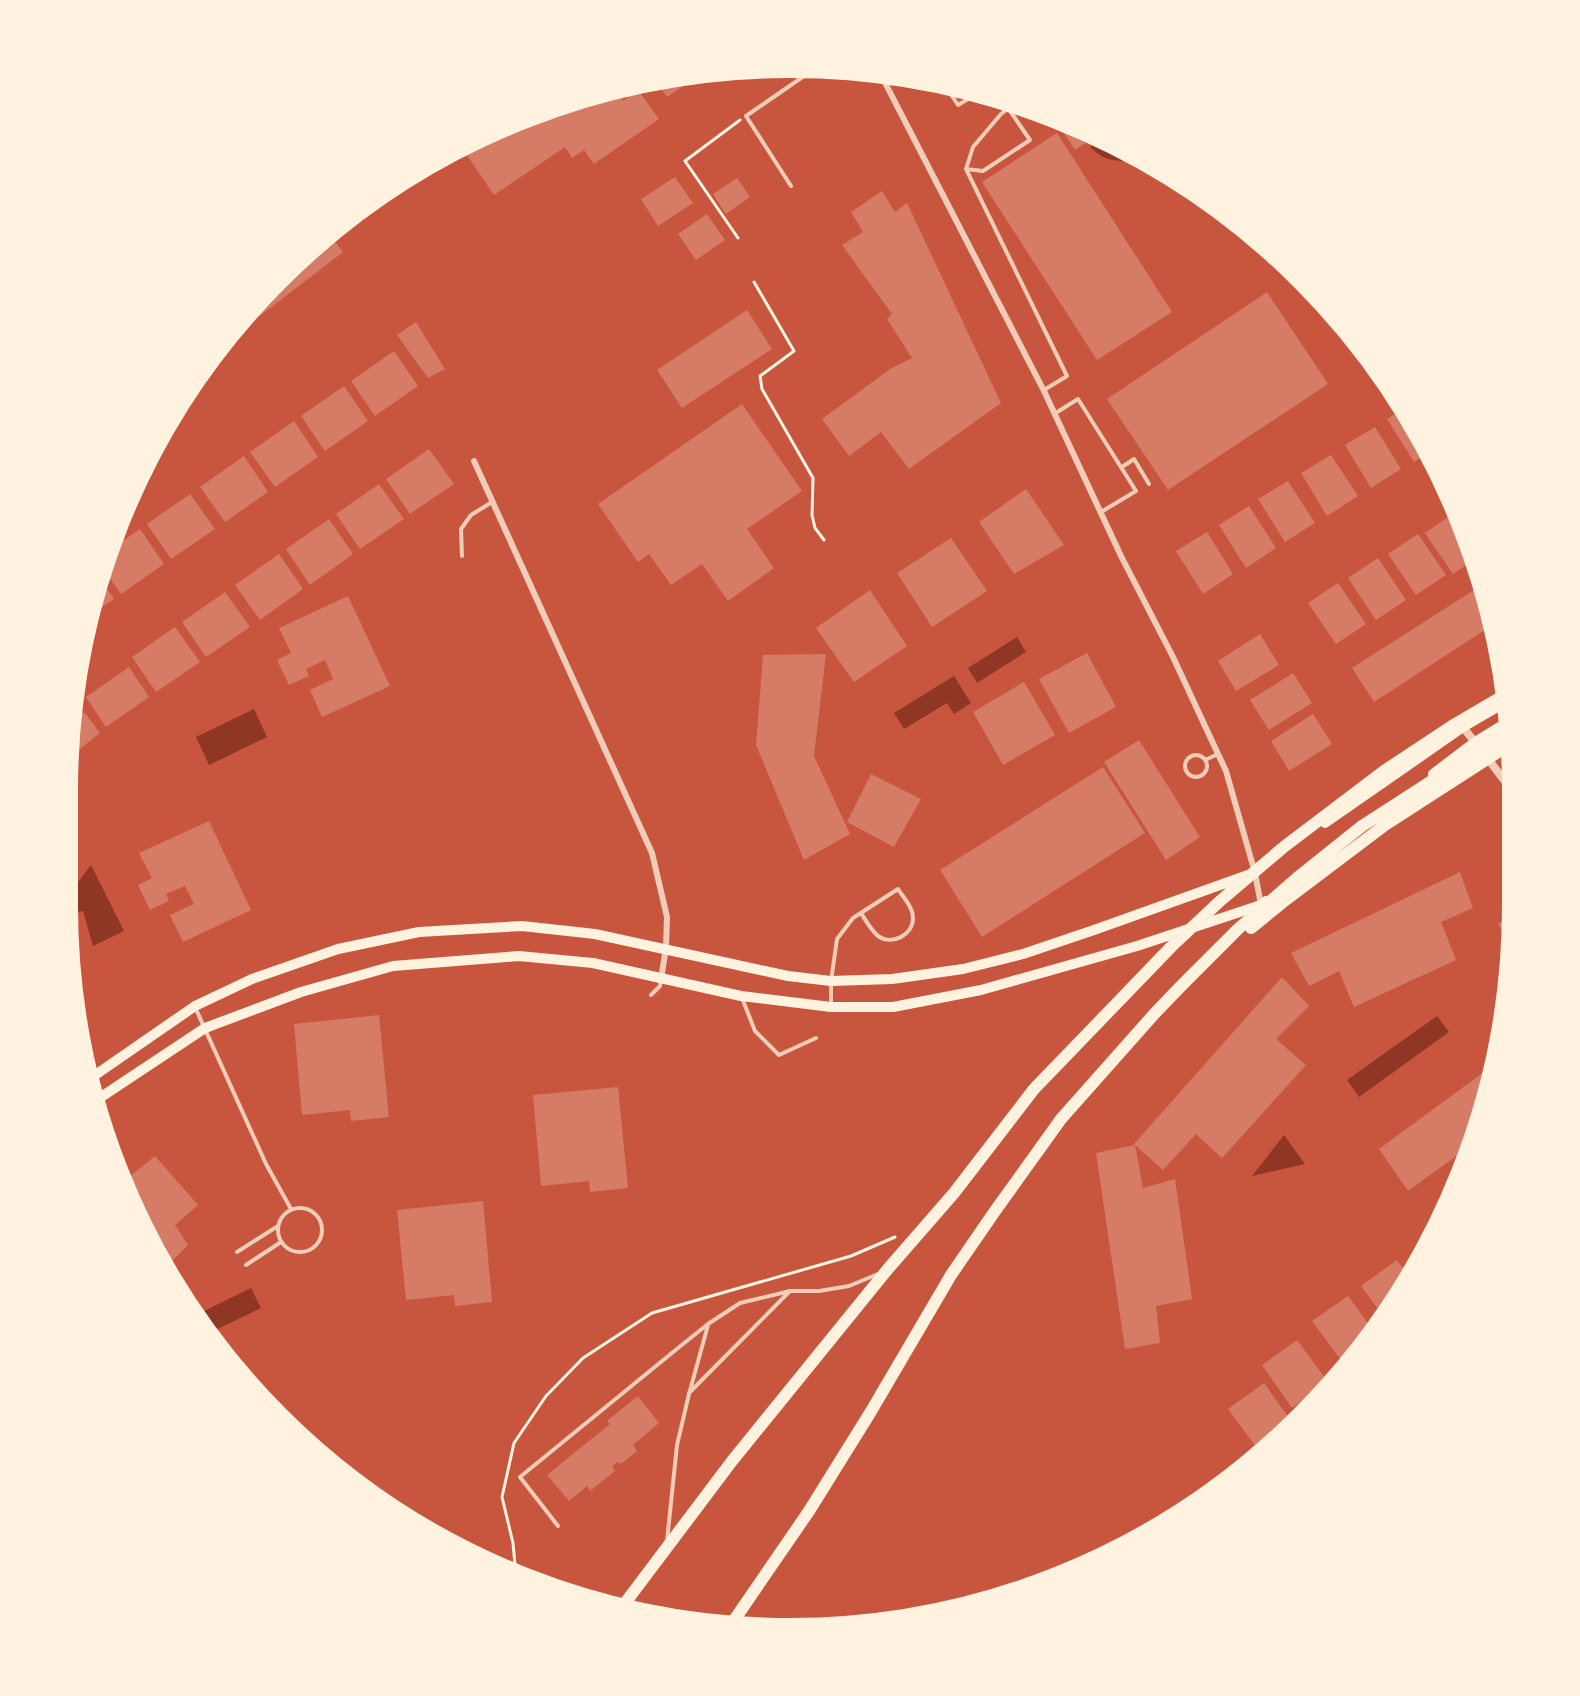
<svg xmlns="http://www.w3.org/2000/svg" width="1580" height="1696" font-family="'PT Sans',sans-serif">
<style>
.water{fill:#8f3625}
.building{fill:#d67c66}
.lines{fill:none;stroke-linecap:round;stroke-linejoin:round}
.path{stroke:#fff3e0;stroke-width:3}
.service{stroke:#f1ccb7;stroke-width:4}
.minor{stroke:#f1ccb7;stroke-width:6}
.tertiary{stroke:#f1ccb7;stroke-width:8}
.secondary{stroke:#fff3e0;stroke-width:10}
.motorway{stroke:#fff3e0;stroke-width:12}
.rim{fill:none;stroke:#fff3e0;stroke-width:8}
</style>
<rect width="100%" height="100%" fill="#c8553d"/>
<!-- water -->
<path class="water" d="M1106,136L1135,152L1123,161C1107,160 1102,158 1090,147Z
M1017,637L1026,652L977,683L968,668Z
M954,676L971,703L954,714L947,703L904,729L894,713Z
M254,709L267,737L209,765L196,737Z
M91,865L124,931L93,946L83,911L75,913V940L71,968L69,970L63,906V880L71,877L75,886Z
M1437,1016L1449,1032L1359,1097L1347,1080Z
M1284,1135L1305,1164L1252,1176Z
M251,1288L261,1308L205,1335L196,1315Z"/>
<!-- building -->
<path class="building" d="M695,69H708L667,97L655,79Z
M615,88L623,101L638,90L659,119L594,164L584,150L572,158L565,147L494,195L460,145L499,128L502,131L523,117L556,102L568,99L576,111L605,90Z
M1053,116L1076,125L1100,134L1075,150Z
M1057,133L1172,312L1097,360L982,182Z
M675,177L693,203L658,226L641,199Z
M737,178L750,197L726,214L713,194Z
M882,191L895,212L907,203L1001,403L909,469L881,432L849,456L822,419L890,369L912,358L887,319L892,314L842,245L863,232L851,212Z
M707,214L725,240L696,260L678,234Z
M327,232L343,252L252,322L245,313L310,244Z
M1267,292L1328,384L1168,490L1107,399Z
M747,310L772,349L682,408L657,370Z
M416,322L445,369L428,378L397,335Z
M394,351L418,386L375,416L351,381Z
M344,386L368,421L325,451L301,416Z
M742,404L802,491L747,529L774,568L728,601L702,564L671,585L649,554L638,562L598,504Z
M1406,407L1419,426L1431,451L1414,462L1387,419Z
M294,421L318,457L275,487L250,452Z
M1375,427L1401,469L1371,488L1345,445Z
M429,449L454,484L410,514L386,479Z
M1331,455L1358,496L1327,516L1301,473Z
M244,456L268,492L225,522L200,487Z
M1288,481L1315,523L1285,542L1258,499Z
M379,484L404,519L360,549L336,514Z
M1026,489L1064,545L1014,574L979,522Z
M190,494L215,529L171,559L147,524Z
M1249,506L1276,548L1246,568L1219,525Z
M1454,513L1467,531L1478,557L1453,574L1425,533Z
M329,519L353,554L310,585L286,549Z
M140,529L164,564L121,594L101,566L106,552Z
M1207,532L1233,574L1203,594L1176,551Z
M1418,534L1446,575L1416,595L1388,554Z
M951,538L987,591L932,627L897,573Z
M279,554L303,589L260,620L235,585Z
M1378,558L1406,600L1376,620L1348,578Z
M98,576L114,599L85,619L88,602Z
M1338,583L1366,624L1336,644L1308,603Z
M1485,583L1494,624L1374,702L1352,668Z
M870,590L907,646L854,682L816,628Z
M225,592L250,627L206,657L182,622Z
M348,596L390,686L322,717L310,690L333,679L325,660L306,669L309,676L289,685L277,660L291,653L279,628Z
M175,627L200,662L156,692L132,657Z
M1260,634L1279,665L1236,691L1218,661Z
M1087,653L1116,707L1069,733L1039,679Z
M826,654L814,756L850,834L804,860L756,745L763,655Z
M129,667L149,697L106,727L86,697Z
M1293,673L1312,703L1269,730L1250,700Z
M1024,682L1055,735L1003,765L973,712Z
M70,712L85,713L100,733L71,756L65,748Z
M1313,714L1332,744L1289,771L1271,741Z
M1139,740L1200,837L1166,860L1104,762Z
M1103,767L1145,833L982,937L940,870Z
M871,774L921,799L894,847L847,822Z
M209,821L251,910L183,942L170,915L194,904L185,886L166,894L169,901L150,910L138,885L152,878L139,853Z
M1460,872L1473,908L1441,922L1456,960L1354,1007L1339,971L1309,986L1291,953Z
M1516,914L1513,948L1498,924Z
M1282,977L1309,1006L1276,1039L1306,1065L1222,1158L1196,1134L1163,1170L1134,1144Z
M379,1015L389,1117L351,1121L350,1110L302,1115L294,1024Z
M1499,1061L1474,1143L1408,1191L1379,1149Z
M618,1087L628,1188L590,1192L589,1181L541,1186L533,1095Z
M1135,1145L1143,1188L1175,1179L1192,1299L1156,1306L1160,1343L1125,1349L1096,1153Z
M155,1156L198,1205L175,1225L188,1245L164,1269L138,1227L116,1162L129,1177Z
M483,1201L492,1302L455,1306L454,1295L406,1300L397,1210Z
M1397,1260L1411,1279L1394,1310L1386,1320L1361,1286Z
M1348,1296L1375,1333L1362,1350L1343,1363L1312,1321Z
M1297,1340L1328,1382L1292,1408L1262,1365Z
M1264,1383L1294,1425L1259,1451L1228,1409Z
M638,1396L659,1423L633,1445L637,1451L621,1464L617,1462L612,1467L615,1471L590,1491L587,1486L569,1501L547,1475L610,1424L607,1421Z"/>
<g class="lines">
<!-- path -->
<path class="path" d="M738,238L685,161L740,120
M754,282L794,351L760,376L762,389L813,478L812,515L815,528L824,540
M516,1576L513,1543L502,1497L514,1443L546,1396L583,1358L652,1313L851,1256L895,1237"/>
<!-- service -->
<path class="service" d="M943,82L958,105L983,90
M1008,108L1030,140L983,171L966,169L973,147L1001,114L1016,102
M966,169L1067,376L1044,390
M791,186L746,116L820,65
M1054,414L1078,399L1136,491L1101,512
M1122,467L1134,459L1149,484
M462,556L461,529L471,515L492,502
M1185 766a11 11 0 1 1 22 0a11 11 0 1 1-22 0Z
M1205,760L1218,754
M651,995L660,986L661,979
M742,998L755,1031L779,1055L816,1038
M195,1007L266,1164L291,1209
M831,1007V981L837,939L853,918L898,889C903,897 913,907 913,918C913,935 892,946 878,936C871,930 866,921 861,913
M278 1230a22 22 0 1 1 44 0a22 22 0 1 1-44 0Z
M237,1252L278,1226
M246,1265L281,1242
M689,1393L789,1292
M558,1526L520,1477L678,1348L708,1324L740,1303L790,1291H819L849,1286L878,1274
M667,1541L677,1445L689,1394L708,1325"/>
<!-- minor -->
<path class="minor" d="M879,71L1044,391L1121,556L1173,657L1218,754L1226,771L1255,873L1261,905
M474,461L652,853L667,917L666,948L661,979"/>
<!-- tertiary -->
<path class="tertiary" d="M1463,727L1477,745
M1485,755L1514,793"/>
<!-- secondary -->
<path class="secondary" d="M1433,774L1475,742L1511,720
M1325,823L1463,727L1511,699
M88,1080L195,1006L252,979L338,949L419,932L522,926L595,934L788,976L831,981L892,979L963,969L1023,954L1094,930L1248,875
M95,1101L205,1028L301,992L393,966L519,956L593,963L741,996L831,1007H893L981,990L1137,946L1261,905L1266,901"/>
<!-- motorway -->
<path class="motorway" d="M1251,928L1283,902L1385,825L1512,743
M619,1611L732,1461L887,1270L954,1193L1034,1089L1171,947L1220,901L1285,846L1384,771L1452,726L1510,692
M728,1629L809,1511L870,1413L951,1275L995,1211L1061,1119L1155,1013L1183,984L1238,929L1297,878L1362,826L1512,729"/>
</g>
<!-- crop -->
<path d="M0 0H1580V1696H0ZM790 74H790A716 716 0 0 1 1506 790V906A716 716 0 0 1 790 1622H790A716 716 0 0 1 74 906V790A716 716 0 0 1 790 74Z" fill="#fff3e0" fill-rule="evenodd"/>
<path class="rim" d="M790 74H790A716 716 0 0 1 1506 790V906A716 716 0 0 1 790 1622H790A716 716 0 0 1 74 906V790A716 716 0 0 1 790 74Z"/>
</svg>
